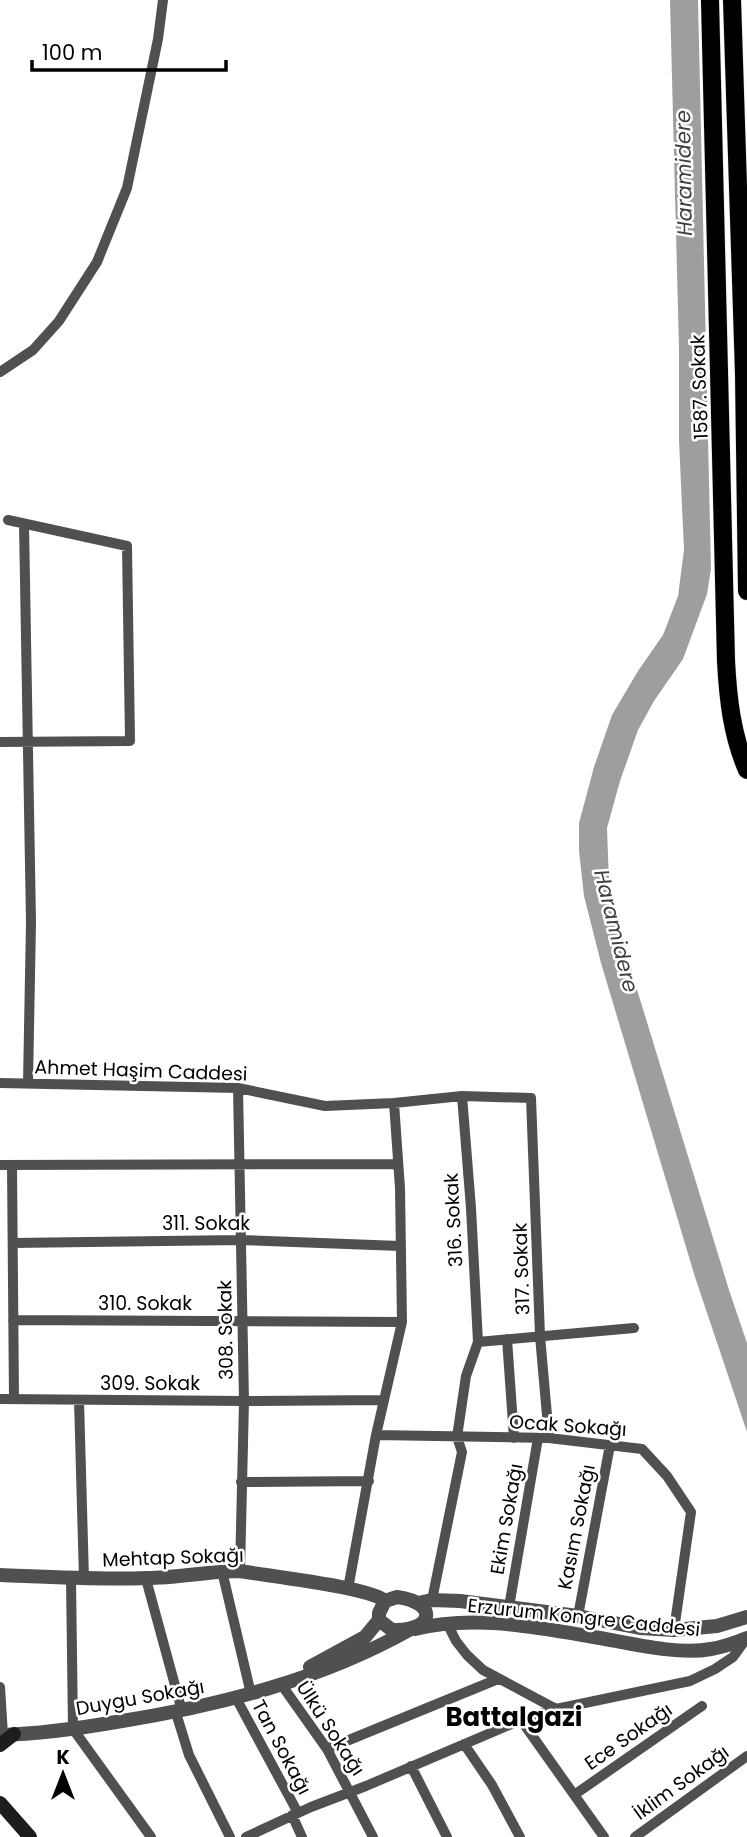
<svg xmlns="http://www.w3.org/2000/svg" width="747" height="1837" font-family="Poppins,sans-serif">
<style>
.water{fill:#9e9e9e}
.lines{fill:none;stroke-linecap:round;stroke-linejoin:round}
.primary-casing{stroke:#dbdbdb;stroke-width:19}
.minor{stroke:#505050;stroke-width:10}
.tertiary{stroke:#505050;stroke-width:14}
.secondary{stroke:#1d1d1d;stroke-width:14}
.primary{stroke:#000;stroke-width:18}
.labels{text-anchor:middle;stroke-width:5;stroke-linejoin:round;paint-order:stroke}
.street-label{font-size:19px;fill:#000;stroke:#fff}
.water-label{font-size:21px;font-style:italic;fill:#3f3f3f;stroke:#fff}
.district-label{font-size:26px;font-weight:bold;fill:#000;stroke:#fff}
</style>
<rect width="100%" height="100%" fill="#fff"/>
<!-- water -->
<path class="water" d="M670,0H698L711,569L707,594L683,659L654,701L638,730L620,781L607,828L609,883L635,983L729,1290L747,1343V1432L695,1277L601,963L584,896L579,851V823L594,767L612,715L638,671L663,635L678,596L684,550L679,440V349Z"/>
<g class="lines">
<!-- primary casing -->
<g class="primary-casing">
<path id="primary" d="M710,0L726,661C728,699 732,735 747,770
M732,0L744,373L747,591"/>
</g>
<!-- minor -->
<path class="minor" d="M0,372L33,350L59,321L97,262L127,188L158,39L163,0
M24,524L31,922L28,1083
M0,742L130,741L127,546L8,520
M0,1083L238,1088L325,1106L394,1103L462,1096L531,1098L540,1336L549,1438
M238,1088L244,1401L240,1571
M462,1096L471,1208L478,1342
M0,1165L393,1164L398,1166
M12,1165L14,1399
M13,1243L240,1240L400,1246
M13,1320L402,1322
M507,1339L514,1438
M0,1399L244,1401L384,1400
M79,1400L84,1579
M376,1435L549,1438L642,1449L667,1476L691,1512L674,1630
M241,1482L369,1481
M222,1571L251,1694
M71,1579L73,1729L151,1837
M146,1579L182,1711
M348,1589L376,1435L402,1322L400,1188L394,1103
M432,1600L462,1452L457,1437L466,1376L478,1342L634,1328
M509,1607L538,1438
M578,1616L610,1445
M447,1623L456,1641L467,1655L483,1670L556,1709
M281,1684L327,1749L373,1837
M0,1687L3,1735
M236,1698L298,1813
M176,1713L189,1755L230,1837
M521,1720L604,1837
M464,1744L492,1785L520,1837
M327,1749L498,1679
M411,1766L447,1837
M574,1795L702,1706
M292,1815L302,1837
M246,1837L311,1807L366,1786L521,1720L556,1709L690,1681L715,1669L733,1657L746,1639
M635,1837L747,1756"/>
<!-- tertiary -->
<path class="tertiary" d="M0,1575C49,1577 98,1580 147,1578C178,1578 209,1571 240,1571C267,1576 369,1587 385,1601
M397,1597C440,1603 433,1632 392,1630L379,1620V1613L385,1601Z
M418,1603L432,1600L460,1601L578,1616L640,1628L674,1630L717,1626L747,1617
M415,1629C476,1614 540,1628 600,1638C633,1644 679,1655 711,1649C724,1647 735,1643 747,1638
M310,1667L365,1637L379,1620
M0,1735C41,1734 82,1728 122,1721C222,1705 322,1679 411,1629"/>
<!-- secondary -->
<path class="secondary" d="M0,1745L14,1734
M0,1803L30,1837"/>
<!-- primary -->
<use href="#primary" class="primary"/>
</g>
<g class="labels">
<!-- street labels -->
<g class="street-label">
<text transform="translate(699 387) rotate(-92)" y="7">1587. Sokak</text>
<text transform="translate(141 1070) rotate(2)" y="7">Ahmet Haşim Caddesi</text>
<text transform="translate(453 1220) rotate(-93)" y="7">316. Sokak</text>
<text x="206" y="1230">311. Sokak</text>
<text transform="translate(521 1269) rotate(-92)" y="7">317. Sokak</text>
<text x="145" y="1310">310. Sokak</text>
<text transform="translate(225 1330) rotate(-91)" y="7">308. Sokak</text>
<text x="150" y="1390">309. Sokak</text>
<text transform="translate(568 1425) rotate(4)" y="7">Ocak Sokağı</text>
<text transform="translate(506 1519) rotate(-80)" y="7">Ekim Sokağı</text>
<text transform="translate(576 1527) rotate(-79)" y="7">Kasım Sokağı</text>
<text transform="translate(173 1557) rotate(-2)" y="7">Mehtap Sokağı</text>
<text transform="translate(584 1617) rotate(6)" y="7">Erzurum Kongre Caddesi</text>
<text transform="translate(140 1697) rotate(-10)" y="7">Duygu Sokağı</text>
<text transform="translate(331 1728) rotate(57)" y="7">Ülkü Sokağı</text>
<text transform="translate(628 1736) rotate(-35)" y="7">Ece Sokağı</text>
<text transform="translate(282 1747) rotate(62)" y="7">Tan Sokağı</text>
<text transform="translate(681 1782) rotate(-36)" y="7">İklim Sokağı</text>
</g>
<!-- water labels -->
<g class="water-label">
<text transform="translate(684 173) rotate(-91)" y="7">Haramidere</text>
<text transform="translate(616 931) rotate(76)" y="7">Haramidere</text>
</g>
<!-- district labels -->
<g class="district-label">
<text x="514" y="1726">Battalgazi</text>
</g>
</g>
<!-- north arrow -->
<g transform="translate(63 1774)" stroke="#ffffff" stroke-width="5" paint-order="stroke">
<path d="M0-5L12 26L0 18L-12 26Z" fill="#000000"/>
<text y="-10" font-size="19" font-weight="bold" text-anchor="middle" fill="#000000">K</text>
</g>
<!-- scale -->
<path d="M32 60v10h194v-10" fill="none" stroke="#000000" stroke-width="3.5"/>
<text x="42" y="60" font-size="21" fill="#000000" stroke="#ffffff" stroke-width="5" paint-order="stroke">100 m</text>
</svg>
